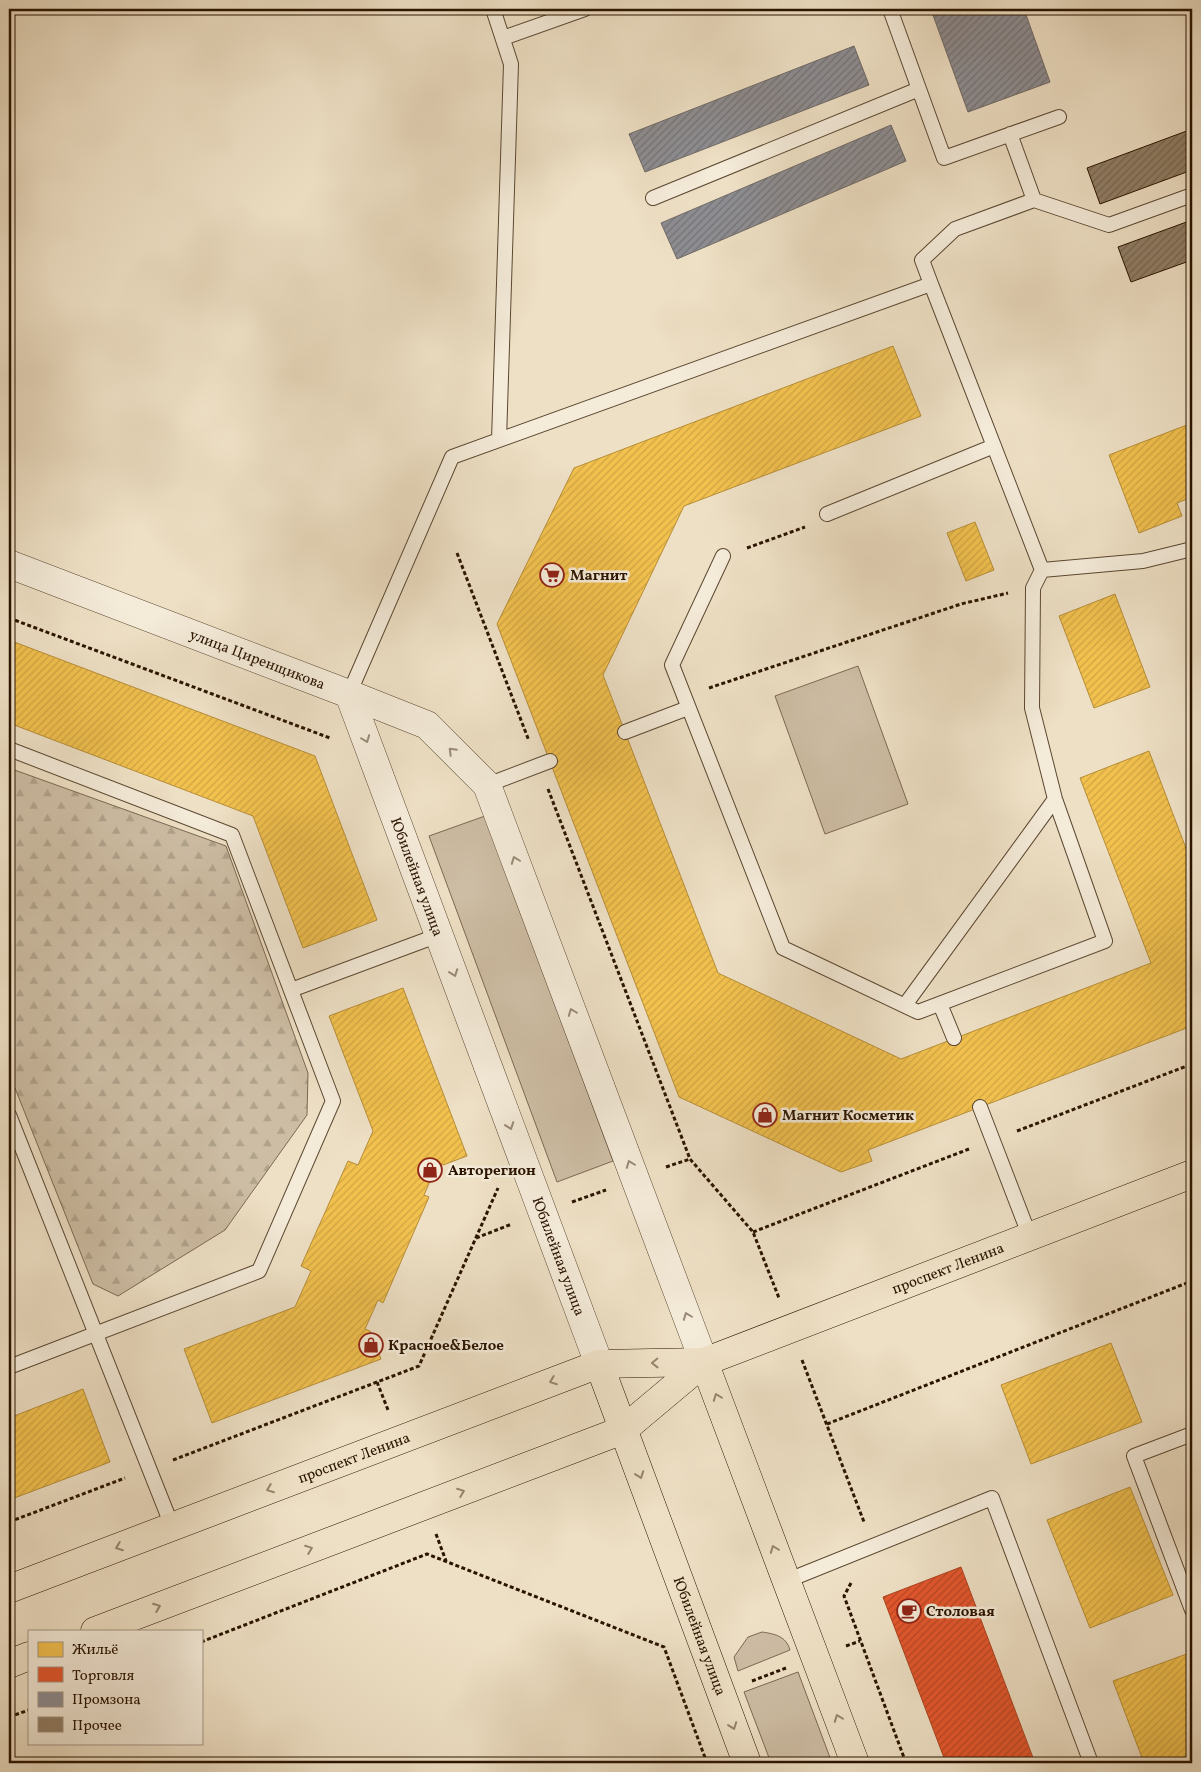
<svg xmlns="http://www.w3.org/2000/svg" width="1201" height="1772" font-family="Vollkorn,serif">
<style>
.green{fill:#cdbda4;stroke:#7c6852}
.forest{fill:url(#forest-firs);stroke:#7c6852}
.homes{fill:url(#homes-hatch);stroke:#b68d37}
.shops{fill:url(#shops-hatch);stroke:#ac4320}
.industry{fill:url(#industry-hatch);stroke:#6f6966}
.building{fill:url(#building-hatch);stroke:#2a1400}
.lines{fill:none;stroke-linecap:round;stroke-linejoin:round}
.service-casing{stroke:#5b4731;stroke-width:16}
.tertiary-casing{stroke:#5b4731;stroke-width:29}
.primary-casing{stroke:#2a1400;stroke-width:29}
.path{stroke:#2a1400;stroke-width:3;stroke-dasharray:4 2.5;stroke-linecap:butt}
.service{stroke:#f4ebd9;stroke-width:14}
.tertiary{stroke:#f4ebd9;stroke-width:28}
.primary{stroke:#eee0c5;stroke-width:28}
.oneway{stroke:#998a77}
.oneway2{stroke:#96846c}
.labels{text-anchor:middle;stroke-width:5;stroke-linejoin:round;paint-order:stroke}
.poi-label{font-size:15px;font-weight:bold;fill:#2a1400;stroke:#f4ebd9;text-anchor:start}
.street-label{font-size:15px;fill:#2a1400;stroke:#f4ebd9}
</style>
<defs>
<pattern id="forest-firs" width="22" height="20" patternUnits="userSpaceOnUse" patternTransform="scale(1.25)"><rect width="22" height="20" fill="#cdbda4"/><path d="M5 1l3.5 6h-7zM16 11l3.5 6h-7z" fill="#b0a28b"/></pattern>
<pattern id="homes-hatch" width="6" height="6" patternUnits="userSpaceOnUse" patternTransform="scale(1.25)"><rect width="6" height="6" fill="#f2c14e"/><path d="M-1 1l2-2M0 6l6-6M5 7l2-2" fill="none" stroke="#d0a542"/></pattern>
<pattern id="shops-hatch" width="6" height="6" patternUnits="userSpaceOnUse" patternTransform="scale(1.25)"><rect width="6" height="6" fill="#e4572e"/><path d="M-1 1l2-2M0 6l6-6M5 7l2-2" fill="none" stroke="#b94725"/></pattern>
<pattern id="industry-hatch" width="6" height="6" patternUnits="userSpaceOnUse" patternTransform="scale(1.25)"><rect width="6" height="6" fill="#8d8d92"/><path d="M-1 1l2-2M0 6l6-6M5 7l2-2" fill="none" stroke="#737275"/></pattern>
<pattern id="building-hatch" width="6" height="6" patternUnits="userSpaceOnUse" patternTransform="scale(1.25)"><rect width="6" height="6" fill="#907e66"/><path d="M-1 1l2-2M0 6l6-6M5 7l2-2" fill="none" stroke="#766652"/></pattern>
</defs>
<rect width="100%" height="100%" fill="#eee0c5"/>
<filter id="stains"><feTurbulence type="fractalNoise" baseFrequency=".004" numOctaves="4"/><feColorMatrix values="0 0 0 0 .2 0 0 0 0 .09 0 0 0 0 .02 0 0 0 .5 -.17"/></filter>
<radialGradient id="worn" r=".72"><stop offset=".6" stop-color="#630" stop-opacity="0"/><stop offset="1" stop-color="#630" stop-opacity=".3"/></radialGradient>
<!-- green -->
<path class="green" d="M858,666L908,804L825,834L775,696Z
M485,816L613,1161L557,1182L429,836Z
M762,1632C775,1634 786,1636 790,1650L738,1671L734,1657L748,1637Z
M798,1672L832,1763H771L744,1692Z"/>
<!-- forest -->
<path class="forest" d="M9,768L226,846L308,1073L307,1115L225,1230L118,1296L93,1284L9,1073Z"/>
<!-- homes -->
<path class="homes" d="M893,346L921,416L684,506L603,675L718,973L901,1059L1151,963L1080,778L1149,751L1192,864V1026L868,1150L872,1161L841,1172L679,1097L497,624L574,468Z
M1192,423V497L1177,503L1182,516L1139,533L1109,455Z
M975,522L994,570L966,581L947,533Z
M1115,594L1150,687L1094,708L1059,616Z
M9,640L315,756L377,920L303,948L253,816L9,723Z
M403,988L467,1156L443,1165L438,1163L424,1195L429,1197L383,1303L378,1300L365,1329L370,1331L381,1359L212,1423L184,1349L295,1307L311,1271L301,1266L348,1161L358,1165L373,1131L329,1016Z
M1111,1343L1142,1422L1031,1464L1001,1385Z
M83,1389L110,1462L9,1500V1418Z
M1130,1487L1173,1595L1090,1628L1047,1520Z
M1192,1652V1763H1144L1113,1681Z"/>
<!-- shops -->
<path class="shops" d="M961,1567L1035,1763H946L883,1597Z"/>
<!-- industry -->
<path class="industry" d="M949,9H1024L1050,82L968,112L933,15Z
M854,46L869,85L645,172L629,134Z
M891,125L906,161L677,259L661,223Z"/>
<!-- building -->
<path class="building" d="M1192,129V170L1100,204L1087,168Z
M1192,220V260L1131,282L1118,247Z"/>
<g class="lines">
<!-- service casing -->
<g class="service-casing">
<path id="service" d="M493,9L511,64L499,440
M890,9L944,158L1059,117
M503,38L585,9
M1010,134L1034,200
M653,198L919,89
M931,284L922,260L955,229L1034,200L1109,225L1192,195
M827,514L994,446
M1042,570L1143,561L1192,549
M349,694L452,457L931,284L1042,570L1033,588L1032,708L1055,799L1105,941L918,1012L783,948L672,665L723,556
M625,732L688,708
M9,749L232,835L333,1101L259,1271L9,1367
M487,785L550,761
M291,990L439,935
M940,1004L954,1038
M905,1005L1055,799
M980,1107L1030,1237
M9,1115L172,1526
M1192,1434L1134,1456L1192,1610
M786,1581L992,1498L1091,1763"/>
</g>
<!-- tertiary casing -->
<g class="tertiary-casing">
<g id="tertiary">
<path id="s1" d="M9,564L349,694L427,725L487,785L704,1362"/>
<path id="s2" d="M349,694L599,1364"/>
</g>
</g>
<!-- primary casing -->
<g class="primary-casing">
<g id="primary">
<path d="M704,1362L855,1763"/>
<path id="s3" d="M599,1364L747,1763"/>
<path id="s4" d="M9,1589L599,1364L704,1362"/>
<path id="s5" d="M95,1631L623,1430L704,1362L1192,1174"/>
<path d="M9,1664L29,1656"/>
</g>
</g>
<!-- path -->
<path class="path" d="M747,548L805,527
M457,553L529,741
M9,618L330,738
M709,688L961,604L1008,593
M548,789L690,1159L753,1232L779,1298
M1017,1131L1192,1064
M666,1167L690,1159
M572,1202L606,1190
M753,1232L969,1149
M476,1238L512,1224
M802,1360L864,1522
M377,1382L388,1410
M827,1424L1192,1281
M173,1460L419,1366L498,1188
M9,1522L125,1478
M436,1534L446,1561
M851,1583L844,1596L906,1763
M201,1642L427,1554L664,1647L707,1763
M846,1646L860,1641
M752,1681L786,1668
M9,1717L29,1710"/>
<!-- service -->
<use href="#service" class="service"/>
<!-- tertiary -->
<use href="#tertiary" class="tertiary"/>
<!-- primary -->
<use href="#primary" class="primary"/>
</g>
<!-- one-way arrows -->
<defs><path id="oneway-chevron" d="M-2-3.5L2.5 0L-2 3.5" fill="none" stroke-width="1.6" stroke-linecap="round" stroke-linejoin="round" transform="scale(1.25)"/></defs>
<g class="oneway">
<use href="#oneway-chevron" transform="translate(366 739) rotate(69)"/>
<use href="#oneway-chevron" transform="translate(452 751) rotate(-135)"/>
<use href="#oneway-chevron" transform="translate(515 860) rotate(-111)"/>
<use href="#oneway-chevron" transform="translate(454 973) rotate(70)"/>
<use href="#oneway-chevron" transform="translate(572 1012) rotate(-111)"/>
<use href="#oneway-chevron" transform="translate(510 1126) rotate(70)"/>
<use href="#oneway-chevron" transform="translate(630 1164) rotate(-111)"/>
<use href="#oneway-chevron" transform="translate(687 1316) rotate(-111)"/>
</g>
<g class="oneway2">
<use href="#oneway-chevron" transform="translate(655 1363) rotate(179)"/>
<use href="#oneway-chevron" transform="translate(553 1381) rotate(159)"/>
<use href="#oneway-chevron" transform="translate(717 1397) rotate(-111)"/>
<use href="#oneway-chevron" transform="translate(640 1475) rotate(70)"/>
<use href="#oneway-chevron" transform="translate(270 1489) rotate(159)"/>
<use href="#oneway-chevron" transform="translate(461 1492) rotate(-21)"/>
<use href="#oneway-chevron" transform="translate(119 1547) rotate(159)"/>
<use href="#oneway-chevron" transform="translate(309 1549) rotate(-21)"/>
<use href="#oneway-chevron" transform="translate(774 1549) rotate(-111)"/>
<use href="#oneway-chevron" transform="translate(157 1607) rotate(-21)"/>
<use href="#oneway-chevron" transform="translate(838 1718) rotate(-111)"/>
<use href="#oneway-chevron" transform="translate(733 1726) rotate(70)"/>
</g>
<!-- icons -->
<defs>
<g id="supermarket-ring" transform="scale(1.25)"><circle r="9.5" fill="#f4ebd9" stroke="#8f2418" stroke-width="1.5"/><path d="M-6-5.5h2.5l.6 2H6L4.5 2H-2.5L-4.4-4H-6ZM-1.5 3.2a1.3 1.3 0 1 0 .1 0ZM3 3.2a1.3 1.3 0 1 0 .1 0Z" fill="#8f2418"/></g>
<g id="shop-ring" transform="scale(1.25)"><circle r="9.5" fill="#f4ebd9" stroke="#8f2418" stroke-width="1.5"/><path d="M-5-2.5h2.3a2.7 3.5 0 0 1 5.4 0H5L5.5 6h-11ZM-1.5-2.5h3a1.5 2.3 0 0 0-3 0Z" fill="#8f2418"/></g>
<g id="cafe-ring" transform="scale(1.25)"><circle r="9.5" fill="#f4ebd9" stroke="#8f2418" stroke-width="1.5"/><path d="M-5.5-4.5H6V0H3Q3 3.5 0 3.5H-2.5Q-5.5 3.5-5.5 0ZM3-3.2v2h1.7v-2ZM-6 4.5H4V6H-6Z" fill="#8f2418"/></g>
</defs>
<g fill-rule="evenodd">
<use href="#supermarket-ring" x="552" y="575"/>
<use href="#shop-ring" x="765" y="1115"/>
<use href="#shop-ring" x="430" y="1170"/>
<use href="#shop-ring" x="371" y="1345"/>
<use href="#cafe-ring" x="909" y="1611"/>
</g>
<g class="labels">
<!-- poi labels -->
<g class="poi-label">
<text x="570" y="580">Магнит</text>
<text x="782" y="1120">Магнит Косметик</text>
<text x="448" y="1175">Авторегион</text>
<text x="388" y="1350">Красное&amp;Белое</text>
<text x="926" y="1616">Столовая</text>
</g>
<!-- street labels -->
<g class="street-label">
<text dy="5" stroke="none"><textPath href="#s1" startOffset="266">улица Циренщикова</textPath></text>
<text dy="5" stroke="none"><textPath href="#s2" startOffset="195">Юбилейная улица</textPath></text>
<text dy="5" stroke="none"><textPath href="#s2" startOffset="600">Юбилейная улица</textPath></text>
<text dy="5" stroke="none"><textPath href="#s5" startOffset="932">проспект Ленина</textPath></text>
<text dy="5" stroke="none"><textPath href="#s4" startOffset="369">проспект Ленина</textPath></text>
<text dy="5" stroke="none"><textPath href="#s3" startOffset="290">Юбилейная улица</textPath></text>
</g>
</g>
<!-- margin -->
<rect width="1201" height="1772" fill="none" stroke="#eee0c5" stroke-width="30"/>
<rect x="10" y="10" width="1181" height="1752" fill="none" stroke="#2a1400" stroke-width="2.5"/>
<rect x="15" y="15" width="1171" height="1742" fill="none" stroke="#2a1400"/>
<!-- legend -->
<rect x="28" y="1630" width="175" height="115" fill="#f4ebd9" stroke="#a39582"/>
<rect x="38" y="1642" width="25" height="15" fill="#f2c14e" stroke="#a39582"/>
<text x="72" y="1654" font-size="15" fill="#2a1400">Жильё</text>
<rect x="38" y="1667" width="25" height="15" fill="#e4572e" stroke="#a39582"/>
<text x="72" y="1680" font-size="15" fill="#2a1400">Торговля</text>
<rect x="38" y="1692" width="25" height="15" fill="#8d8d92" stroke="#a39582"/>
<text x="72" y="1704" font-size="15" fill="#2a1400">Промзона</text>
<rect x="38" y="1717" width="25" height="15" fill="#907e66" stroke="#a39582"/>
<text x="72" y="1730" font-size="15" fill="#2a1400">Прочее</text>
<rect width="100%" height="100%" filter="url(#stains)"/>
<rect width="100%" height="100%" fill="url(#worn)"/>
</svg>
